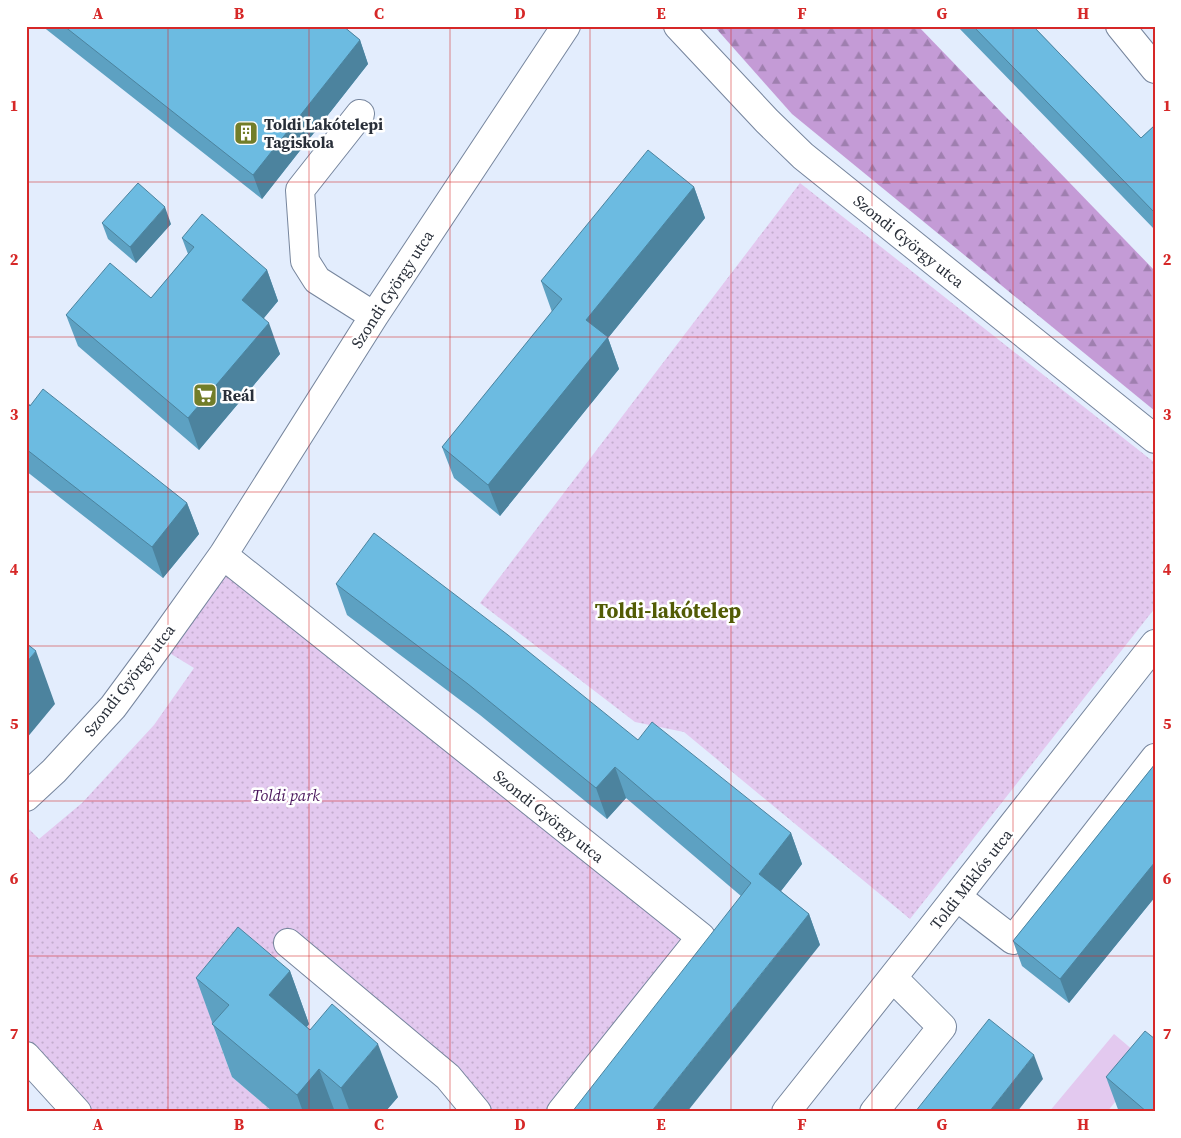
<svg xmlns="http://www.w3.org/2000/svg" width="1181" height="1138" font-family="'Source Serif 4',serif">
<style>
.grass{fill:#e3c9ef}
.forest{fill:url(#forest-firs)}
.park{fill:url(#park-dots)}
.lines{fill:none;stroke-linecap:round;stroke-linejoin:round}
.minor-casing{stroke:#76859d;stroke-width:30}
.major-casing{stroke:#76859d;stroke-width:30}
.minor{stroke:#fff;stroke-width:28}
.major{stroke:#fff;stroke-width:28}
.wall{fill:#5da1c2}
.shaded-wall{fill:#4c839e}
.building{fill:#6cbbe1;stroke:#4c839e}
.grid{fill:none;stroke:#d62828;stroke-width:1;stroke-opacity:0.55}
.labels{text-anchor:middle;stroke-width:5;stroke-linejoin:round;paint-order:stroke}
.poi-label{font-size:16px;font-weight:bold;fill:#292f39;stroke:#fff;text-anchor:start}
.street-label{font-size:16px;fill:#292f39;stroke:#fff}
.park-label{font-size:16px;font-style:italic;fill:#48145a;stroke:#fff}
.district-label{font-size:21px;font-weight:bold;fill:#525b05;stroke:#fff}
.neatline{fill:none;stroke:#d62828;stroke-width:2}
.grid-label{font-size:16px;text-anchor:middle;font-weight:bold;fill:#d62828}
</style>
<defs>
<pattern id="forest-firs" width="22" height="20" patternUnits="userSpaceOnUse" patternTransform="scale(1.25)"><rect width="22" height="20" fill="#c49bd6"/><path d="M5 1l3.5 6h-7zM16 11l3.5 6h-7z" fill="#9f7faf"/></pattern>
<pattern id="park-dots" width="8" height="8" patternUnits="userSpaceOnUse" patternTransform="scale(1.25)"><rect width="8" height="8" fill="#e3c9ef"/><path d="M2 2h.1M6 6h.1" fill="none" stroke="#c3adce" stroke-width="1.8" stroke-linecap="round"/></pattern>
</defs>
<rect width="100%" height="100%" fill="#e3edfd"/>
<!-- grass -->
<path class="grass" d="M1114,1034L1147,1062L1107,1112H1049Z"/>
<!-- forest -->
<path class="forest" d="M714,26H918L1155,271V411L792,114Z"/>
<!-- park -->
<path class="park" d="M800,183L1155,463V608L910,919L684,732L635,722L480,603Z
M223,555L701,937L561,1112H477L288,943L215,1031L232,1077L273,1112H77L26,1055V826L39,839L82,803L154,725L194,668L158,646Z"/>
<g class="lines">
<!-- minor casing -->
<g class="minor-casing">
<path id="minor" d="M678,26L767,121L803,156L1155,439
M1120,26L1155,69
M360,114L300,190L305,261L317,280L374,316
M223,555L701,937L561,1112
M26,797L54,771L113,707L158,646L223,555L374,316L566,26
M957,897L1013,940L1155,758
M288,943L448,1077L477,1112
M786,1112L924,938L1155,644
M874,1112L942,1027L893,978"/>
</g>
<!-- major casing -->
<g class="major-casing">
<path id="major" d="M26,1056L77,1112"/>
</g>
<!-- minor -->
<use href="#minor" class="minor"/>
<!-- major -->
<use href="#major" class="major"/>
</g>
<!-- wall -->
<path class="wall" d="M42,26H343L360,40L368,64L262,199Z
M957,26H1033L1141,138L1155,125V230Z
M694,187L705,218L608,338L619,369L500,516L454,478L442,447L552,312L541,281Z
M102,223L171,224L136,263L108,239Z
M182,238L267,270L278,301L264,318L280,354L199,450L78,346L66,315L151,298L188,254Z
M26,402L187,503L199,534L163,578L26,471Z
M336,584L638,740L791,833L802,864L781,891L809,914L820,945L741,896L626,798L607,819L480,715L347,615Z
M1155,764V897L1069,1003L1022,966L1013,941Z
M290,971L309,1024L307,1027L398,1097L385,1112H273L232,1077L196,978Z
M1106,1077L1155,1112H1119Z"/>
<!-- shaded-wall -->
<path class="shaded-wall" d="M360,40L368,64L262,199L253,175Z
M694,187L705,218L608,338L619,369L500,516L488,485L586,320Z
M165,207L171,224L136,263L130,247Z
M267,270L278,301L253,331L242,300Z
M269,323L280,354L199,450L188,418Z
M187,503L199,534L163,578L152,547Z
M36,651L55,704L26,739V663Z
M615,767L626,798L607,819L596,788Z
M791,833L802,864L770,905L759,874Z
M1155,862V897L1069,1003L1060,979Z
M809,914L820,945L687,1112H651Z
M290,971L309,1024L288,1048L269,995Z
M378,1044L398,1097L385,1112H350L341,1088Z
M1034,1055L1043,1079L1017,1112H989Z
M319,1069L335,1112H303L297,1095Z"/>
<!-- building -->
<path class="building" d="M64,26H343L360,40L253,175Z
M973,26H1033L1141,138L1155,125V213Z
M648,150L694,187L586,320L608,337L488,485L442,447L562,299L541,281Z
M138,183L165,207L130,247L102,223Z
M202,214L267,270L242,300L269,323L188,418L66,315L110,263L151,298L194,247L182,238Z
M43,389L187,503L152,547L26,449V402L30,406Z
M374,533L508,635L638,740L652,722L791,833L759,874L809,914L651,1112H572L751,883L615,767L596,788L468,684L336,584Z
M26,643L36,651L26,663Z
M1155,764V862L1060,979L1013,941Z
M238,927L290,971L269,995L310,1030L332,1004L378,1044L341,1088L319,1069L297,1095L212,1024L229,1005L196,978Z
M989,1019L1034,1055L989,1112H915Z
M1145,1031L1155,1039V1112H1147L1106,1077Z"/>
<!-- grid -->
<path class="grid" d="M168,26V1112M309,26V1112M450,26V1112M590,26V1112M731,26V1112M872,26V1112M1013,26V1112M26,182H1155M26,337H1155M26,492H1155M26,646H1155M26,801H1155M26,956H1155"/>
<!-- icons -->
<defs>
<g id="building-square" transform="scale(1.25)"><rect x="-9" y="-9" width="18" height="18" rx="4" fill="#727d29" stroke="#fff"/><path d="M-4-6H4V6H1V3H-1V6H-4ZM-2.5-4.3h1.7v1.8h-1.7ZM.8-4.3h1.7v1.8H.8ZM-2.5-1h1.7V.8h-1.7ZM.8-1h1.7V.8H.8Z" fill="#fff"/></g>
<g id="supermarket-square" transform="scale(1.25)"><rect x="-9" y="-9" width="18" height="18" rx="4" fill="#727d29" stroke="#fff"/><path d="M-6-5.5h2.5l.6 2H6L4.5 2H-2.5L-4.4-4H-6ZM-1.5 3.2a1.3 1.3 0 1 0 .1 0ZM3 3.2a1.3 1.3 0 1 0 .1 0Z" fill="#fff"/></g>
</defs>
<g fill-rule="evenodd">
<use href="#building-square" x="246" y="133"/>
<use href="#supermarket-square" x="205" y="395"/>
</g>
<g class="labels">
<!-- poi labels -->
<g class="poi-label">
<text x="264" y="130">Toldi Lakótelepi<tspan x="264" dy="18">Tagiskola</tspan></text>
<text x="222" y="401">Reál</text>
</g>
<!-- street labels -->
<g class="street-label">
<text transform="translate(909 241) rotate(39)" y="6">Szondi György utca</text>
<text transform="translate(392 289) rotate(-57)" y="6">Szondi György utca</text>
<text transform="translate(129 680) rotate(-52)" y="6">Szondi György utca</text>
<text transform="translate(549 816) rotate(39)" y="6">Szondi György utca</text>
<text transform="translate(971 879) rotate(-52)" y="6">Toldi Miklós utca</text>
</g>
<!-- park labels -->
<g class="park-label">
<text x="286" y="801">Toldi park</text>
</g>
<!-- district labels -->
<g class="district-label">
<text x="668" y="618">Toldi-lakótelep</text>
</g>
</g>
<!-- border -->
<rect width="1181" height="1138" fill="none" stroke="#ffffff" stroke-width="55"/>
<rect x="28" y="28" width="1126" height="1082" class="neatline"/>
<g class="grid-label">
<text x="98" y="19">A</text>
<text x="239" y="19">B</text>
<text x="379" y="19">C</text>
<text x="520" y="19">D</text>
<text x="661" y="19">E</text>
<text x="802" y="19">F</text>
<text x="942" y="19">G</text>
<text x="1083" y="19">H</text>
<text x="14" y="111">1</text>
<text x="1167" y="111">1</text>
<text x="14" y="265">2</text>
<text x="1167" y="265">2</text>
<text x="14" y="420">3</text>
<text x="1167" y="420">3</text>
<text x="14" y="575">4</text>
<text x="1167" y="575">4</text>
<text x="14" y="729">5</text>
<text x="1167" y="729">5</text>
<text x="14" y="884">6</text>
<text x="1167" y="884">6</text>
<text x="14" y="1039">7</text>
<text x="1167" y="1039">7</text>
<text x="98" y="1130">A</text>
<text x="239" y="1130">B</text>
<text x="379" y="1130">C</text>
<text x="520" y="1130">D</text>
<text x="661" y="1130">E</text>
<text x="802" y="1130">F</text>
<text x="942" y="1130">G</text>
<text x="1083" y="1130">H</text>
</g>
</svg>
